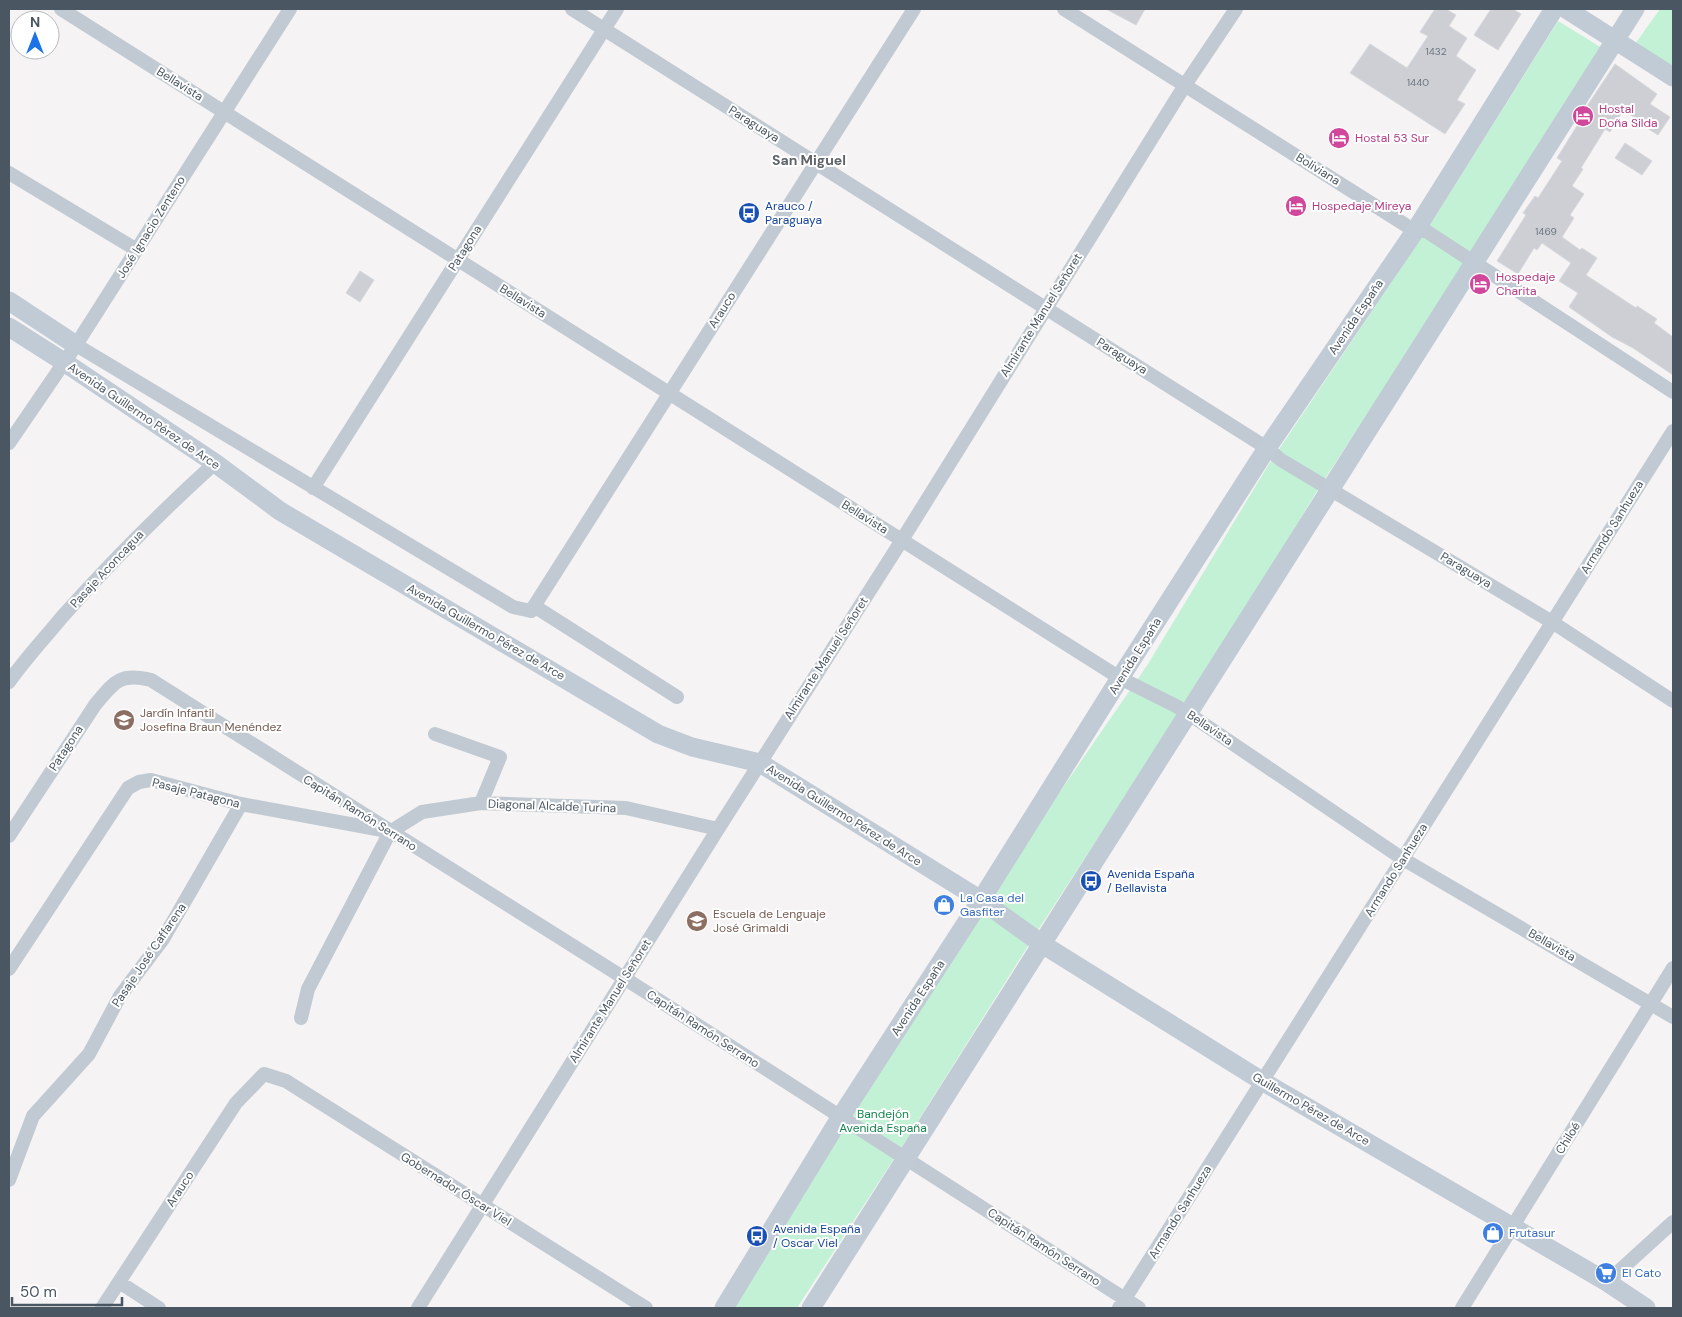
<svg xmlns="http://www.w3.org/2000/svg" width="1682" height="1317" font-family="'DM Sans',sans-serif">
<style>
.green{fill:#c3f1d5}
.building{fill:#cdcfd5;stroke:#d7d9de}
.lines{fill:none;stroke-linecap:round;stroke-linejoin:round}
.street{stroke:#c1cad2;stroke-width:14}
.secondary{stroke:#c1cbd6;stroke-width:19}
.labels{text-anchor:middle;stroke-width:4;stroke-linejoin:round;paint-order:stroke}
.number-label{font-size:10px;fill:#6b747e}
.street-label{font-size:12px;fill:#4a5661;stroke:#fff}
.hotel-label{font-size:12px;fill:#b23c85;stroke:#fff;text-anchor:start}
.transit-label{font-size:12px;fill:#164399;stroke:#fff;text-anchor:start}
.education-label{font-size:12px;fill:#785e54;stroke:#fff;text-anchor:start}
.shop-label{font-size:12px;fill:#366cbe;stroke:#fff;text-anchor:start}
.park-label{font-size:12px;fill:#17864f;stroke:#fff}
.neighbourhood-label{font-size:14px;font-weight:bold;fill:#5f6368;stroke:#fff}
</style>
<rect width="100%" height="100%" fill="#f5f3f3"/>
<!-- green -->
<path class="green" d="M1660,9H1673V68L1635,44Z
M1558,21L1602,48L1468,261L1322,483L1220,651L1038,930L908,1137L797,1308H729L984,902L1148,664L1269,464L1426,231Z"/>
<!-- building -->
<path class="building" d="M1106,9H1145L1136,25Z
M1435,9H1446L1456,15L1449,26L1467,38L1456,56L1476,70L1457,100L1465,104L1445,134L1350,73L1370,44L1407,68L1428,36L1420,32Z
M1491,9H1513L1521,14L1498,50L1474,35Z
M1615,64L1657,94L1650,104L1670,117L1658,135L1647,128L1648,126L1623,110L1610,132L1605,129L1581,168L1583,169L1572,186L1584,194L1570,215L1574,218L1562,237L1580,250L1582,248L1597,258L1586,275L1636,308L1637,306L1657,319L1654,323L1673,337V375L1633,348L1612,337L1569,307L1578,293L1559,281L1571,263L1542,243L1537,250L1534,248L1518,274L1497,261L1526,215L1523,213L1535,196L1538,198L1562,161L1557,158L1583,116L1581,115Z
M1625,143L1652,161L1642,175L1615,158Z
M360,271L374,280L360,302L346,293Z"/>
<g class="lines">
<!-- street -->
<path class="street" d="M61,9L1120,678L1176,706L1189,714L1403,859L1673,1017
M572,9L1267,448L1281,460L1552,622L1673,701
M1064,9L1415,231H1426L1673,392
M9,173L137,250
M76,345L513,607L531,611L914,9
M9,443L76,345L290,9
M313,488L617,9
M534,606L677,697
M9,682C25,659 44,639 62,617C110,563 161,512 215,463
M435,734L500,757L481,803
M390,832L422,812L481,803L626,808L718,829
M9,836L95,705C114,682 120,672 151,680L624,978L1139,1308
M9,969L128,788L139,782L151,780L241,804L382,830
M301,1018L308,989L390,832
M9,1180L33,1116L89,1054L120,996L163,939L241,804
M119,1282L159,1308
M1607,1282L1673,1222
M102,1308L236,1103L264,1074L286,1081L646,1308
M418,1308L718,829L902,540L1185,85L1236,9
M1119,1308L1673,431
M1462,1308L1673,968"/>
<!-- secondary -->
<path class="secondary" d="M1566,9L1673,77
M9,301L76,345
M9,327L64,362L215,463L280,511L658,734L692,747L760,763L981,900L1042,944L1262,1081L1607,1282L1646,1308
M724,1308L840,1118L981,900L1120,678L1267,448L1415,231L1554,9
M811,1308L1635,9"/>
</g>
<!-- icons -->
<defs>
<g id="hotel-disc" transform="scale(1.125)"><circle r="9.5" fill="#d1479c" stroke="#fff"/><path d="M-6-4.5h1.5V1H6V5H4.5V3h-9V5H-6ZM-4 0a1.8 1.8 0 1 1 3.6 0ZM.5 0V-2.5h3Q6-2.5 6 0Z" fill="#fff"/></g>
<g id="bus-disc" transform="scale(1.125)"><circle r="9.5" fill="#1a4fb4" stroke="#fff"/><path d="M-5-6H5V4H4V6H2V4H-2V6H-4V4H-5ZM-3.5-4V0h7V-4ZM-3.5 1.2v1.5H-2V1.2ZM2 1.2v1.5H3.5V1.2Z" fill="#fff"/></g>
<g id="school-disc" transform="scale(1.125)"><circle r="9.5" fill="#8d6e63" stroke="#fff"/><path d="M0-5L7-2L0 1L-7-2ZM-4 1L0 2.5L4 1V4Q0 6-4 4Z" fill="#fff"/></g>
<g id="shop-disc" transform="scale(1.125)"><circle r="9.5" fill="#3f7fe0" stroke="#fff"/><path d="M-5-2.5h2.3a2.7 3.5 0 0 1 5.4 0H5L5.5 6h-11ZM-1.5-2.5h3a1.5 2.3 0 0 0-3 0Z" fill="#fff"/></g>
<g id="supermarket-disc" transform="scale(1.125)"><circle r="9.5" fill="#3f7fe0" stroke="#fff"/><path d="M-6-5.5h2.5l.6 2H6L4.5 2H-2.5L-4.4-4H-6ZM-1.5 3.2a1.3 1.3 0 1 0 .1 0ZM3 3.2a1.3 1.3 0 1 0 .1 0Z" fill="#fff"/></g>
</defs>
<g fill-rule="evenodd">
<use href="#hotel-disc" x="1583" y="116"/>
<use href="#hotel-disc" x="1339" y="138"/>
<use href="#hotel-disc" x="1296" y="206"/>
<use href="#bus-disc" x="749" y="213"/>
<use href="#hotel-disc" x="1480" y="284"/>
<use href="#school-disc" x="124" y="720"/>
<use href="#bus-disc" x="1091" y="881"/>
<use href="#shop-disc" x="944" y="905"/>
<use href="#school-disc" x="697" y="921"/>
<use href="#shop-disc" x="1493" y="1233"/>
<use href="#bus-disc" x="757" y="1236"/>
<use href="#supermarket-disc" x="1606" y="1273"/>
</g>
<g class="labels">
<!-- number labels -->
<g class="number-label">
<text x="1436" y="55">1432</text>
<text x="1418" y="86">1440</text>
<text x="1546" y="235">1469</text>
</g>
<!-- street labels -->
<g class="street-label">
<text transform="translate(180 84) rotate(32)" y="4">Bellavista</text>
<text transform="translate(754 124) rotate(32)" y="4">Paraguaya</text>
<text transform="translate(1318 169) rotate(32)" y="4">Boliviana</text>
<text transform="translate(151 227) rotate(-58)" y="4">José Ignacio Zenteno</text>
<text transform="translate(465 248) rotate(-58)" y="4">Patagona</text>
<text transform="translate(523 301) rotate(32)" y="4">Bellavista</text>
<text transform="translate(722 310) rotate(-58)" y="4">Arauco</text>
<text transform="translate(1041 315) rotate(-58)" y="4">Almirante Manuel Señoret</text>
<text transform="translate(1356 317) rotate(-56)" y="4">Avenida España</text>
<text transform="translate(1122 356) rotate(32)" y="4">Paraguaya</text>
<text transform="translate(144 416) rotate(34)" y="4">Avenida Guillermo Pérez de Arce</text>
<text transform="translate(865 517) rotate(32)" y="4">Bellavista</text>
<text transform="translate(1612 527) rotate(-58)" y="4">Armando Sanhueza</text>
<text transform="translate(107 569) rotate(-47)" y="4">Pasaje Aconcagua</text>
<text transform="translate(1466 570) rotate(31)" y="4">Paraguaya</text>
<text transform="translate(486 632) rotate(30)" y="4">Avenida Guillermo Pérez de Arce</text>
<text transform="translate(1135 656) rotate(-58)" y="4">Avenida España</text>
<text transform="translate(826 658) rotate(-57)" y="4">Almirante Manuel Señoret</text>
<text transform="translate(1210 728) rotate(34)" y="4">Bellavista</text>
<text transform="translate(66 748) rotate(-57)" y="4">Patagona</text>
<text transform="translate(196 793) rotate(14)" y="4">Pasaje Patagona</text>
<text transform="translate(552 806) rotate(2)" y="4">Diagonal Alcalde Turina</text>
<text transform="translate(360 813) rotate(32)" y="4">Capitán Ramón Serrano</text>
<text transform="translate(844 815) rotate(32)" y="4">Avenida Guillermo Pérez de Arce</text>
<text transform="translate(1396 870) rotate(-58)" y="4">Armando Sanhueza</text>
<text transform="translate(1552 945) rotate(30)" y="4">Bellavista</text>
<text transform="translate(149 955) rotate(-56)" y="4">Pasaje José Caffarena</text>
<text transform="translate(918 998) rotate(-57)" y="4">Avenida España</text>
<text transform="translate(610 1001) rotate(-58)" y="4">Almirante Manuel Señoret</text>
<text transform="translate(703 1029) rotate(33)" y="4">Capitán Ramón Serrano</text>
<text transform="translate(1311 1109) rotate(30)" y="4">Guillermo Pérez de Arce</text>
<text transform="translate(1568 1138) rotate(-58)" y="4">Chiloé</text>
<text transform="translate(180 1189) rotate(-57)" y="4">Arauco</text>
<text transform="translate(456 1189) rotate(32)" y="4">Gobernador Óscar Viel</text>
<text transform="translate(1180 1212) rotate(-58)" y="4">Armando Sanhueza</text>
<text transform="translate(1044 1247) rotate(33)" y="4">Capitán Ramón Serrano</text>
</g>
<!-- hotel labels -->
<g class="hotel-label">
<text x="1599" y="113">Hostal<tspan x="1599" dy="14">Doña Silda</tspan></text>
<text x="1355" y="142">Hostal 53 Sur</text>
<text x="1312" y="210">Hospedaje Mireya</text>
<text x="1496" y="281">Hospedaje<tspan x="1496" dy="14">Charita</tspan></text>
</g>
<!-- transit labels -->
<g class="transit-label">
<text x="765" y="210">Arauco /<tspan x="765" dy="14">Paraguaya</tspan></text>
<text x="1107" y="878">Avenida España<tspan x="1107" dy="14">/ Bellavista</tspan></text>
<text x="773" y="1233">Avenida España<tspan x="773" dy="14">/ Oscar Viel</tspan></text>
</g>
<!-- education labels -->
<g class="education-label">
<text x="140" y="717">Jardín Infantil<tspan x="140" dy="14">Josefina Braun Menéndez</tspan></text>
<text x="713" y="918">Escuela de Lenguaje<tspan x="713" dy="14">José Grimaldi</tspan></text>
</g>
<!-- shop labels -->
<g class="shop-label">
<text x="960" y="902">La Casa del<tspan x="960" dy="14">Gasfiter</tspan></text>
<text x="1509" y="1237">Frutasur</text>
<text x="1622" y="1277">El Cato</text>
</g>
<!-- park labels -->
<g class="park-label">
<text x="883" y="1118">Bandejón<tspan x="883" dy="14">Avenida España</tspan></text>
</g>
<!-- neighbourhood labels -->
<g class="neighbourhood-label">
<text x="809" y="165">San Miguel</text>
</g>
</g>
<!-- border -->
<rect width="1682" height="1317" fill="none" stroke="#4a5661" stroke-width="20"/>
<!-- north arrow -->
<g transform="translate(35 35)"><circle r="24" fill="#ffffff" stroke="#b7bbc0"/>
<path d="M0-4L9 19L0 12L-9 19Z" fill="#1a73e8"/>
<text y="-8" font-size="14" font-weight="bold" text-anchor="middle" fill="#4a5661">N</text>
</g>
<!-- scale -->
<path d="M12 1297v8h110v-8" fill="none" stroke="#4a5661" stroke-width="2.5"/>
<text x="20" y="1297" font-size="15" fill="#4a5661" stroke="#ffffff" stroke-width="4" paint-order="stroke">50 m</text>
</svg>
